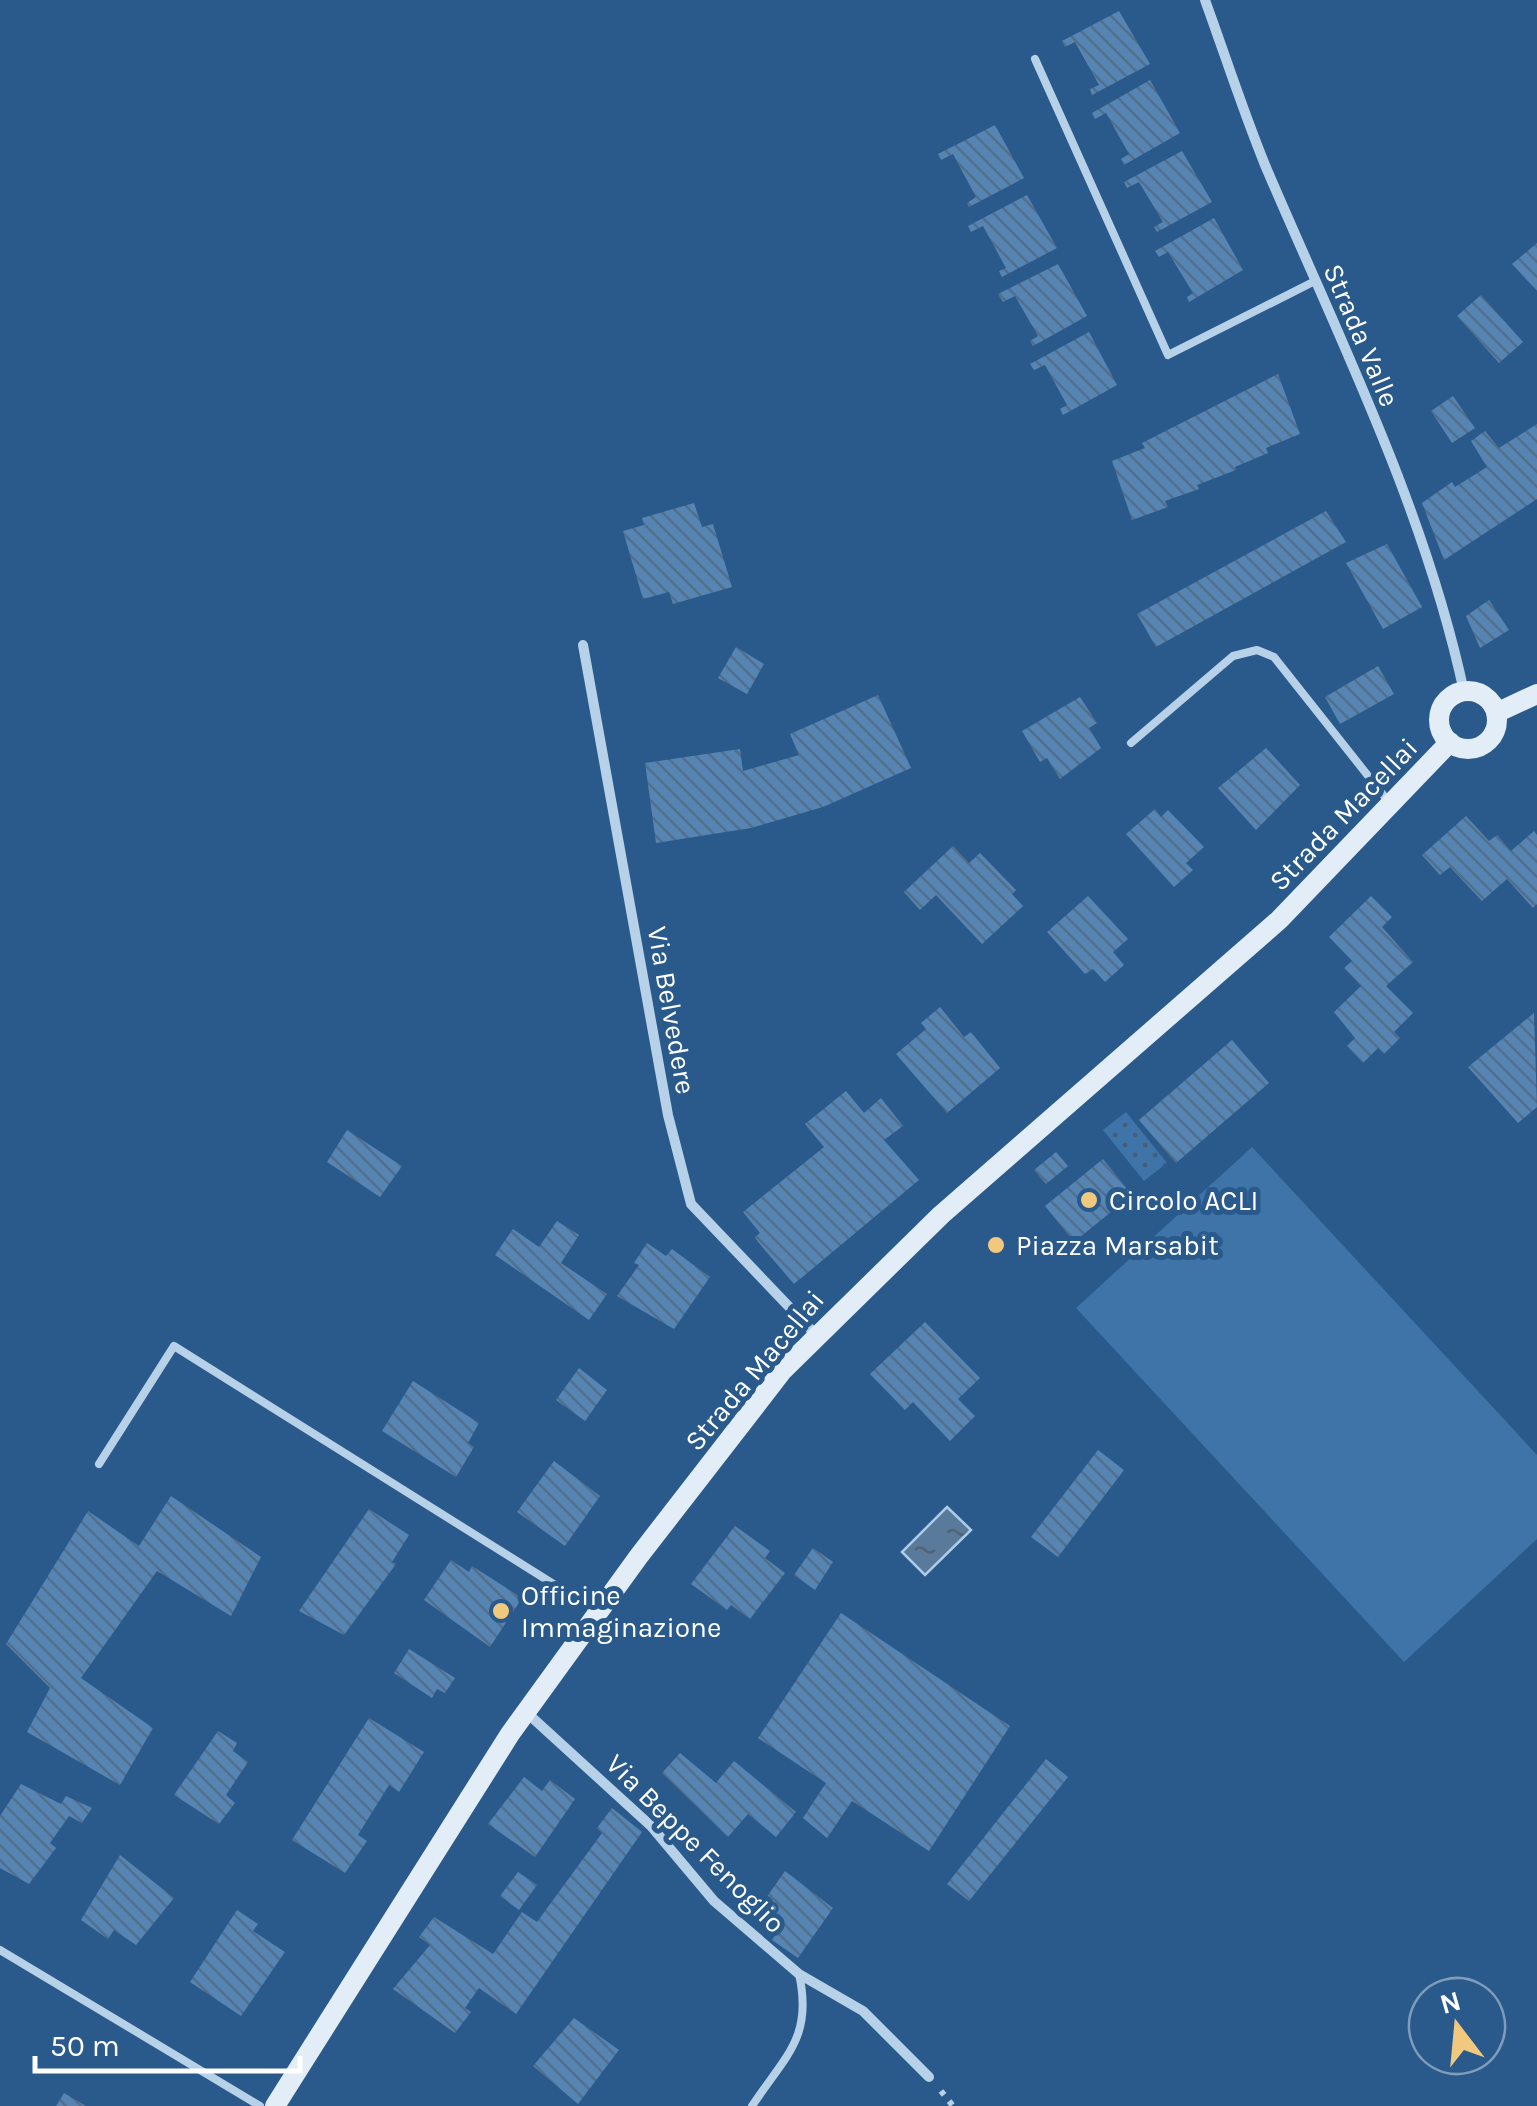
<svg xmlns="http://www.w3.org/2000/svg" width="1537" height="2106" font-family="Karla,sans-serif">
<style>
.park{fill:url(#park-dots)}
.garden{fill:#3e74a7}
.water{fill:url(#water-ripples);stroke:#acccea;stroke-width:2.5}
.building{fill:url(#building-back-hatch)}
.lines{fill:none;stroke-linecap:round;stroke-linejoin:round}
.path{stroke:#b7d1e9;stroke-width:6;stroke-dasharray:5 8;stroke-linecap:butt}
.lane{stroke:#b7d1e9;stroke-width:8}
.street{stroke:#b7d1e9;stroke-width:10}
.secondary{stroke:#e2edf8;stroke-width:20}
.poi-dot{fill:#f1c97e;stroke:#295a8b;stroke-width:4}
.labels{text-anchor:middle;stroke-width:10;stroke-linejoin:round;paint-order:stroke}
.street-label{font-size:28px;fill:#fff;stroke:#295a8b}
.poi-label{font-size:28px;fill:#fff;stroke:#295a8b;text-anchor:start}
</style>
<defs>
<pattern id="park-dots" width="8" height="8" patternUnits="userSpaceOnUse" patternTransform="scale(2.5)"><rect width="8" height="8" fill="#3e74a7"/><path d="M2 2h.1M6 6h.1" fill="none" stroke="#465e75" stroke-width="1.8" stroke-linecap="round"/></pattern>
<pattern id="water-ripples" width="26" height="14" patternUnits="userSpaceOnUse" patternTransform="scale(2.5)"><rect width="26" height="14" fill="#597a9b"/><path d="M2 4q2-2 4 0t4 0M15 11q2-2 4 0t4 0" fill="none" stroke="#526374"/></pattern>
<pattern id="building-back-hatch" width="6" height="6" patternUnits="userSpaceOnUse" patternTransform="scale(2.5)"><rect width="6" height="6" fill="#5685b3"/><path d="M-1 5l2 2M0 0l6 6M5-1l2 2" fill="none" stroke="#526e8a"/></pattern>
</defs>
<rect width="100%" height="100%" fill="#295a8b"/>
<!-- park -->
<path class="park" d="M1126,1112L1167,1163L1144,1181L1103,1130Z"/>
<!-- garden -->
<path class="garden" d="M1252,1147L1537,1455V1539L1404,1662L1076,1308Z"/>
<!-- water -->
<path class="water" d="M947,1507L971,1530L925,1575L902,1552Z"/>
<!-- building -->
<path class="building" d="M1119,11L1150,64L1092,95L1090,89L1099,85L1075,42L1065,47L1062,41Z
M1150,80L1180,133L1124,165L1121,159L1129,154L1106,113L1095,119L1092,113Z
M995,125L1024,178L969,207L967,203L976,197L953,154L941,160L938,154Z
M1182,151L1212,202L1157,232L1154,227L1163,222L1139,182L1127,188L1124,182Z
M1027,195L1057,248L1002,277L999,271L1006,268L983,226L971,232L968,226Z
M1214,218L1243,270L1189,302L1187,297L1193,293L1168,252L1159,257L1155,251Z
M1537,243V291L1512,264Z
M1058,264L1087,316L1033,346L1030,341L1038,336L1015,296L1003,302L998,294Z
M1481,295L1523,342L1499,363L1457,316Z
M1089,332L1117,385L1063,415L1060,409L1067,405L1045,365L1034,370L1030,364Z
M1278,374L1300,434L1266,448L1268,453L1235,467L1236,470L1197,485L1199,489L1165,501L1168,507L1132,520L1112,461L1145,448L1142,443Z
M1453,396L1475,428L1452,443L1431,411Z
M1537,424V499L1444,560L1422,503L1452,482L1455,487L1487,467L1471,441L1485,431L1499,448Z
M694,503L702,527L713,524L732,587L673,604L669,592L643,599L623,531L644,525L642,518Z
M1326,511L1346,542L1156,647L1137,614Z
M1387,544L1422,607L1383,629L1346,563Z
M1489,600L1509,630L1480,648L1466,616Z
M736,647L764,664L747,694L718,678Z
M1378,666L1394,694L1340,724L1325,697Z
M878,695L911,768L823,807L751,828L656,843L645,763L740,749L743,771L799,755L790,734Z
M1080,697L1097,723L1089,728L1101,748L1060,779L1047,758L1040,762L1022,731Z
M1266,748L1300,785L1256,830L1218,788Z
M1155,809L1161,817L1168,810L1204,847L1186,863L1193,870L1174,887L1126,834Z
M1466,816L1489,841L1497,835L1511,851L1534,831L1537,835V904L1533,908L1507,879L1482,901L1450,867L1440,875L1422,855Z
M953,846L969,863L980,853L1016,890L1012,894L1023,906L982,944L936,895L920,910L904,892Z
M1088,896L1128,939L1113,952L1124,965L1105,982L1093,969L1085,974L1047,932Z
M1371,896L1392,917L1382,927L1413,962L1386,986L1413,1013L1394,1032L1400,1038L1384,1054L1378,1048L1363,1063L1347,1046L1355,1038L1334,1012L1361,986L1344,968L1352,961L1329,937Z
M940,1007L964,1037L971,1032L1000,1068L947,1113L896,1054L926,1029L921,1023Z
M1534,1013L1537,1107L1518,1123L1468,1067Z
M1232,1040L1269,1083L1176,1163L1139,1120Z
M846,1091L864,1113L881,1098L903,1126L884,1140L919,1180L794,1284L758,1242L755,1237L760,1233L743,1212L824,1147L805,1124Z
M347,1130L402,1166L380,1197L327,1162Z
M1056,1152L1068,1166L1046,1184L1034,1170Z
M1103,1159L1132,1195L1074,1242L1045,1206Z
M557,1221L579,1235L561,1263L607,1294L589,1320L495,1255L513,1229L539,1247Z
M647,1243L666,1256L672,1249L710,1277L674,1329L617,1296L639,1265L634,1263Z
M925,1322L980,1378L958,1399L975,1416L950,1441L913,1402L905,1410L870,1374Z
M579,1368L607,1390L585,1421L556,1400Z
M413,1381L479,1423L468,1443L474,1447L456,1477L382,1431Z
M1098,1450L1124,1470L1058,1557L1031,1537Z
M554,1461L600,1496L565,1546L517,1512Z
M171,1496L261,1557L231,1616L157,1571L81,1678L153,1728L120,1785L27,1732L50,1688L6,1644L88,1511L139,1546Z
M369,1509L409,1535L392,1562L396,1564L344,1635L299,1611Z
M735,1526L770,1551L765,1558L785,1573L750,1619L731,1605L727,1610L691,1584Z
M813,1548L833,1562L815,1590L794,1575Z
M451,1560L469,1572L472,1566L522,1598L490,1647L424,1600Z
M841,1613L1010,1726L929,1851L852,1801L827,1838L803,1818L826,1783L758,1738Z
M409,1649L455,1678L445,1693L437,1689L432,1698L394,1673Z
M369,1718L424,1752L399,1792L389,1785L358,1835L367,1841L345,1873L292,1840Z
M218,1731L237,1743L233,1751L248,1762L226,1795L235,1803L219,1824L174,1795Z
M680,1753L716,1783L734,1761L796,1812L776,1837L748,1814L728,1837L662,1773Z
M1046,1759L1068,1777L969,1901L947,1884Z
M524,1777L542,1791L550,1780L575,1799L535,1857L488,1824Z
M21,1784L61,1804L66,1796L92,1808L82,1823L69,1816L50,1843L56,1848L29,1884L0,1868V1816Z
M612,1808L642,1832L516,2014L479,1988L465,2008L471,2012L455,2033L393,1989L430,1945L419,1937L434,1917L493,1954L522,1912L537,1922L602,1833L597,1828Z
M120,1855L174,1898L136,1945L114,1930L108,1939L81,1920Z
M785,1871L833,1908L798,1958L772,1940L777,1932L754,1915Z
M518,1872L537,1885L519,1910L500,1896Z
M237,1910L258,1924L253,1931L285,1952L241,2016L190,1982Z
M574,2018L619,2050L578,2104L533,2066Z
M64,2093L86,2106H56Z"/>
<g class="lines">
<!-- path -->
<path class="path" d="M941,2091L953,2106"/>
<!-- lane -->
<path class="lane" d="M1035,59L1168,355L1315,281
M1131,743L1233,656L1257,650L1274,657L1388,801
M99,1464L174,1346L598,1612
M0,1950L260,2106
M752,2106C786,2055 813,2037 799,1974"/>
<!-- street -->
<path class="street" d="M1205,0C1225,55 1243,111 1265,165C1338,336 1425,509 1464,692
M583,645L668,1115L691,1204L816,1335
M526,1712L651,1826L714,1901L799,1974L863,2011L929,2077"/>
<!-- secondary -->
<path class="secondary" d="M1439 720a29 29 0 1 1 58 0a29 29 0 1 1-58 0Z
M1496,713L1537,694
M275,2106L510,1734L639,1556L783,1370L941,1215L1279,920L1450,742"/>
</g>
<!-- markers -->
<g class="poi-dot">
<circle cx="1089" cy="1200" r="10"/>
<circle cx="996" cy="1245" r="10"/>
<circle cx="501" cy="1611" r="10"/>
</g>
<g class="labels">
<!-- street labels -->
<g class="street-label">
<text transform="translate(1362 335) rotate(67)" y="10">Strada Valle</text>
<text transform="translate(1343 814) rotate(-46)" y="10">Strada Macellai</text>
<text transform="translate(672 1010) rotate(80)" y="10">Via Belvedere</text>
<text transform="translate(754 1370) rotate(-50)" y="10">Strada Macellai</text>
<text transform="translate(696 1843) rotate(45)" y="10">Via Beppe Fenoglio</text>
</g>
<!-- poi labels -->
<g class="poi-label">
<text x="1109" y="1210">Circolo ACLI</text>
<text x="1016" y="1255">Piazza Marsabit</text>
<text x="521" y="1605">Officine<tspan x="521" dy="32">Immaginazione</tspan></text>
</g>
</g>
<!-- north arrow -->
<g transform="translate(1457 2026) rotate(344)"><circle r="48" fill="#295a8b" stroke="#7f9cb9" stroke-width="2.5"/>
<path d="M0-8L18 38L0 25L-18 38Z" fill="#f1c97e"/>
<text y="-15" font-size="28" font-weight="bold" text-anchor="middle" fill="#ffffff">N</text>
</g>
<!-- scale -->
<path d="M35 2056v15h265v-15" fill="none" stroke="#ffffff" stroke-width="5"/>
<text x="50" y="2056" font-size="30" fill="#ffffff" stroke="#295a8b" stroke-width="8" paint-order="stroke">50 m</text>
</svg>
